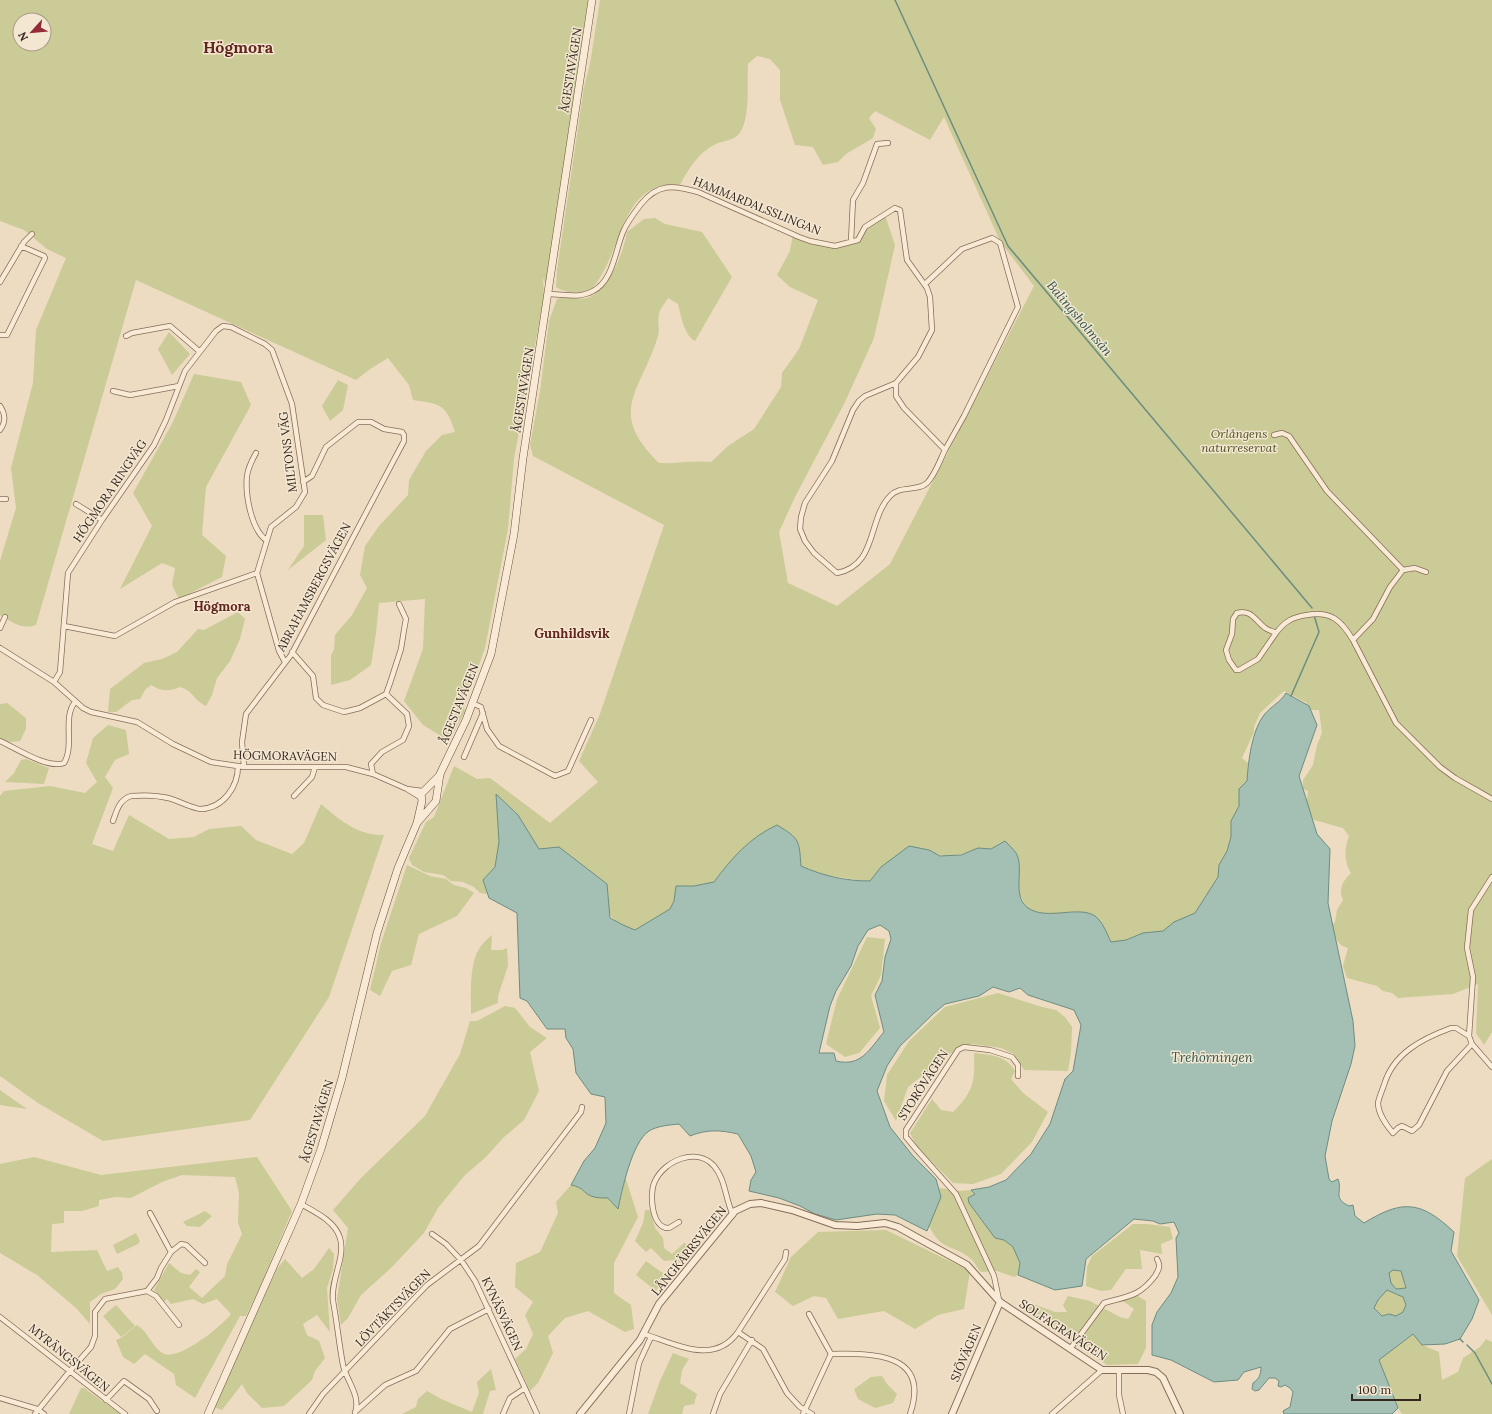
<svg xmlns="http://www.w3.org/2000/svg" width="1492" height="1414" font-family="Lora,serif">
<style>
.green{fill:#cacb96;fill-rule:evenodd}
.water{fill:#a4c0b5;stroke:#6c8d81;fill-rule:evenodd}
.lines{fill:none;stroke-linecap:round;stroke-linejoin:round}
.stream{stroke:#6c8d81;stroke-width:1.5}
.minor-casing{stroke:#866d5a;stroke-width:6}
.tertiary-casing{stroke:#866d5a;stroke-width:8}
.secondary-casing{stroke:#684e3d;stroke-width:8}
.minor{stroke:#f8ead5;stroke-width:4.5}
.tertiary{stroke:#f8ead5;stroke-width:6}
.secondary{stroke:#f8ead5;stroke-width:7}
.labels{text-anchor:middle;stroke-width:3;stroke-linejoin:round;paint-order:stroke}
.street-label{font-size:12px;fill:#36271e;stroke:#f4e7d1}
.park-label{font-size:12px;font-style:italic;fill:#4c5225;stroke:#f4e7d1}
.water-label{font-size:13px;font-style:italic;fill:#2d564f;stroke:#f4e7d1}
.neighbourhood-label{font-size:13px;font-weight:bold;fill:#62251e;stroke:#f4e7d1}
.district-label{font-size:16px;font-weight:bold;fill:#62251e;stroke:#f4e7d1}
</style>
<rect width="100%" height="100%" fill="#eddcc2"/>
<!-- green -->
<path class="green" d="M0,0H588L546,284L543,278L544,296L514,459L508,529L485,648L464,707L465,711L449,741L423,725L404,701L423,649L425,599L379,603L376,633L371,665L350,680L331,685V656L334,649L335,635L352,615L367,588L360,575L365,546L379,526L408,495L409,480L426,451L442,435L455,432C446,404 441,404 413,400L409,385L388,358L370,369L356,380L136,280L36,625C21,630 12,622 0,615V561L16,508L11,468L33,383L36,330L66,258L47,249L24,230L0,221ZM20,20H44V44H20Z
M600,0H1492V1032L1484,1045L1476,1033L1478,984L1453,994L1398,998L1392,993L1383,991L1377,986L1347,978L1343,966L1348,948C1336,945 1335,936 1332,925L1335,922L1337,910L1343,900C1338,889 1343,881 1351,873C1344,861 1344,850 1349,836L1343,828L1314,820L1306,809L1308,791L1303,789V780L1313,765L1317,745L1322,733L1319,710H1310L1305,705L1307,703L1284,691L1260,713L1254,727V732L1242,758L1248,763L1247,781L1239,799V806L1231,821V837L1227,851L1219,865L1218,877L1195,913L1160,933H1143L1122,941L1115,946L1073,916L1069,914L1048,913L1046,916L1027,908L1023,901L1019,893L1016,854L1005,841C988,855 987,846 970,851C955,856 945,859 931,851L873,882L824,875H819L800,866L799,846L793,835L747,845L739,852L722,879L674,901L670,909L636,932C632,928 627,928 622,925C602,914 610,903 607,884L578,864L567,853L538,849L518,815L496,794L499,842L495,867L483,880L487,894L480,893L474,887L463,882L451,881L443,875L424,872L412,865L409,858L426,822L434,817L454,766L477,779L490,778L550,823L598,782L579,761L600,714L664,525L533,456L530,445L540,391L549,321L557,299C567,296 577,300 587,298C608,292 624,252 627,232L644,219L655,218L665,224L702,232L732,277L695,341C684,335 681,316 678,304L668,298C665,303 660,309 659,314C657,321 660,329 658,336C641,392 606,411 659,463C677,464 693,460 711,462L728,446L754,429L781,387L782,373L799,349L818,300L790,287L777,275L790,251L793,234L835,246L858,240L865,227L885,215L895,245L874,338L845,402L795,497L779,532L788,583L837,606L890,564L1034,286L1000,241L944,117L930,140L875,111L869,118L876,129L873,138L846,154L838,162L823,165L813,147L795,145L780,100V70L770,59L757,56L748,64C747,82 750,112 742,129C736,142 725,139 714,145C698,153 688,170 680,185C626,179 622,241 602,274C599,279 595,286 591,289C586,292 581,292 576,292C568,293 563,291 556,287L557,270L584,87L590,64Z
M169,332L190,354L172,375L158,349Z
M194,374L241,382L251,405L206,487L202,535L226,556L222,577L179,599L172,585L175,568L162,563L120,589L152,526L133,493L172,424Z
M338,380L348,385L343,410L330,421L322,406Z
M304,515H323L326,540L288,570L304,546Z
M238,612L245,619L240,639L230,661L217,678L212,695L206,706C192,699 194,691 180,687C168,692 161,691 151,685L145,690L140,699L132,700L116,712H108L110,689L144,663L162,659L177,652L198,629L204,630Z
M7,703L26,718V729L20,741L10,742L0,739V704Z
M108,725L126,730L129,754L115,760L105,777L113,788L92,844L113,851L129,815L169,839L194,837L209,829L241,826L256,840L292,854L304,843L321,804C340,820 358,836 384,835L329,997L250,1120L103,1141L38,1103L0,1076V796L4,791L50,786L85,793L97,782L86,763L93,738Z
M26,759L49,768L44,784L5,782L14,773L21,760Z
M407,865L430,876L446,879L454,885L466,888L474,893L457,916L419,934L411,965L392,971L380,996L370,990L381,943Z
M492,935L491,950H502L507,948L508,966L498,996V1003L471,1014C471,995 469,961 481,946C484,942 488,938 492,935Z
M867,937L885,939L881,975L871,996L880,1028L859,1053L845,1057L826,1044L837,999Z
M998,993L1042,1007L1056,1010L1065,1017L1072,1027L1071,1052L1068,1071L1024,1070L1014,1054L1001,1048L973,1044L959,1047L908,1087L896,1121L884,1101L887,1075L909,1041L945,1007Z
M505,1006L515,1008L530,1027L547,1038L530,1052L539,1091L524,1120L503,1138L485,1158L465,1175L438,1208L424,1233L390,1269L361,1295L348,1318L341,1325L337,1299L348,1228L333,1210L361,1178L425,1116L460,1054L470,1021H477Z
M974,1053C990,1055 1006,1055 1015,1071L1011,1079L1023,1093L1048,1112L1032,1142L1001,1174L973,1184L953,1183L917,1147L910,1133L932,1099L941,1110L953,1112C974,1091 975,1082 974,1053Z
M0,1090L27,1109L0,1105Z
M34,1157L101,1175L257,1157L292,1211L260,1287L246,1316H240L195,1398L176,1385L174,1374L145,1354L134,1364L123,1357L116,1340L121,1338L137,1325C149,1332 152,1348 164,1354C180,1360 222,1326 231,1314L217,1299L203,1304L193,1299L171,1304L167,1299L164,1302L154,1290L169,1263L181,1273L190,1275L196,1269L200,1272L189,1287L202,1298L225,1276L227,1264L242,1234L238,1223L239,1193L235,1177L182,1175L162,1182L131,1198L116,1197L99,1200V1206L82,1211H64V1223L52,1224L51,1252L97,1250L107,1271L118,1267L122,1273L123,1279L115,1289L101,1294L90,1302V1324L76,1308L37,1275L0,1253V1164Z
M1492,1159V1315L1457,1256L1465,1178Z
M625,1176L638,1217L614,1263V1293L631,1305L634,1329L625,1332L588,1311L565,1318L548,1336L553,1353L538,1383L530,1391L515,1359L526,1349L533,1334L525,1315L533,1302L515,1287L516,1263L540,1252L558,1213L556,1202L571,1185C585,1188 582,1192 591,1196C596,1198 602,1198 608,1198L618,1208Z
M939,1188L959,1191L971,1190L975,1193L969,1203L995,1238L1004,1240L1013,1247L1020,1263L1018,1275L1014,1277L997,1271L981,1272C977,1268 975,1262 971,1259C955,1244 942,1253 929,1226L941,1197Z
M645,1210H650L655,1228L663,1238L664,1248L672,1254L684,1243L690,1245L695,1252L684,1265L675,1260L664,1261L651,1248L646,1252L635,1241L643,1223Z
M205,1211L212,1216L200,1227L187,1226L183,1222Z
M1133,1224H1147L1170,1227L1173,1239L1161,1244L1162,1254L1140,1250L1142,1269H1126L1111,1290L1101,1291L1086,1286L1087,1267L1092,1256Z
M886,1230L970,1271L964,1309L938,1315L915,1329L884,1311L838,1319L826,1298L814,1296L793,1306L775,1292L791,1257L818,1232Z
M136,1233L140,1241L138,1244L117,1254L113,1245Z
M329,1248L334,1254L333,1269L327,1288L330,1332L317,1315L303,1324L307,1335L319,1341L325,1358L315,1371L312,1380L284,1406L262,1408L247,1393L242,1384L222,1410L214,1407L277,1269L285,1259L302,1278L314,1269Z
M646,1261L667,1276L656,1291L636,1275Z
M1393,1270L1401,1271L1406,1288L1396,1289L1391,1283L1389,1273Z
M1387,1290L1403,1297L1406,1305L1403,1312L1396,1316L1389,1314L1382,1316L1373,1308L1378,1300Z
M1136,1295L1146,1301V1348L1138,1364L1107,1365L1024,1311L1028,1302L1055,1312H1067L1063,1305L1068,1296L1090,1301L1120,1317L1128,1319L1134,1309L1123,1301Z
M116,1305L135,1326L121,1337L103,1316Z
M1413,1334L1422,1345L1439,1352L1442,1380L1458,1372L1463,1358L1480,1347L1486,1339L1492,1342V1414H1402L1398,1408L1379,1360Z
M673,1353L689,1359L682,1370L680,1383L697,1394L694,1404L684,1406L682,1414H648L660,1381Z
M491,1369L496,1390L490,1391L483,1414H402L416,1407L418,1399L427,1391L441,1399L472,1412L479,1393L477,1382Z
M882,1376L887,1384L897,1394L893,1403L875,1408L858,1399L854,1389L871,1377Z
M81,1388H84L120,1414H69Z"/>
<!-- water -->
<path class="water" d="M1286,693L1309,706L1317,725L1299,776L1317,834L1330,849L1328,903L1353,1021L1355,1046L1351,1064L1332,1121L1325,1156L1329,1179L1332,1182L1338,1179C1343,1192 1332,1198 1349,1206L1353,1205L1355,1216L1364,1223C1403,1199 1421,1201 1454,1232L1451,1251L1479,1300L1472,1319L1460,1339L1445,1344L1422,1345L1413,1334L1379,1360L1398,1408L1392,1414H1284L1283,1411L1290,1407L1293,1392L1290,1388L1285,1385L1281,1387L1278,1386L1279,1381L1275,1378H1269L1259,1390L1255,1391L1252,1389L1253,1383C1259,1379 1261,1375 1261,1367L1244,1372L1238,1380L1214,1382L1171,1360L1152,1355V1325L1157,1312L1171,1293L1178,1277L1176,1238L1179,1233L1174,1222L1160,1224L1153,1221L1134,1219L1086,1259L1082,1286L1055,1290L1018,1275L1020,1263L1013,1247L1004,1240L995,1238L969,1203L968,1198L975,1194L971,1190L989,1187L1006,1180L1031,1154L1050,1124L1065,1079L1073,1071L1081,1025L1074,1010L1028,995L1020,988L1009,992L993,987L979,996L945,1004L933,1014L900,1046L887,1066L877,1091L890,1127L913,1156L936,1179L941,1197L927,1231L895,1215L877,1214L836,1220L815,1214L800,1206L779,1198L749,1191L751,1180L756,1172L751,1156L738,1134C721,1130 707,1129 690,1136L679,1124C669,1125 657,1126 649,1131C632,1142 622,1190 618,1209L608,1198C602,1198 596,1198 591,1196C582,1192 585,1188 571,1185L584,1161L595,1148L606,1123L605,1097L591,1094L576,1073L573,1049L566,1038L565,1029H547L527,1001L520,998L517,913L489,898L483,880L495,867L499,842L496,794L518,815L539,849L559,847L607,884L610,918L623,925L635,930L670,909L674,901L676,886H694L714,882C731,859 750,837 777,825C800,839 799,840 801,866C823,876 846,881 870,881L881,867L909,846L929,850L940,856L961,855L978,848L991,849L1005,841C1009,845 1013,849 1016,853C1025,868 1011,896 1028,908C1047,921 1078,905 1095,916C1103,922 1107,934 1111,942L1126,940L1143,933L1163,931L1174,922L1195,913L1218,877L1219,865L1227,851L1231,837V821L1239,806V789L1247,781C1248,762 1252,730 1264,715C1270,707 1281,702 1286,693ZM880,925L889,931L891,939L885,957L882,981L875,995L884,1032C869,1050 861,1067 836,1061L834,1053H819L830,1006L836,991L851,966L858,946L868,930ZM1393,1270L1401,1271L1406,1288L1396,1289L1391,1283L1389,1273ZM1387,1290L1403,1297L1406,1305L1403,1312L1396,1316L1389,1314L1382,1316L1374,1308L1378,1300Z"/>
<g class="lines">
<!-- stream -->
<path class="stream" d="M895,0L1008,246L1312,608
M1291,696L1319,632L1314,615
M1460,1339L1463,1342
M1467,1345L1475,1353L1492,1384"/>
<!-- minor casing -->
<g class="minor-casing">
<path id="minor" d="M851,241L853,200L863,183L877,144L888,143
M0,282L24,242L32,234
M548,294C563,294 579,299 593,291C613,281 615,251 623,232C627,222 634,213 641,204C658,183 674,185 698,192L799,237L810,241L835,246L858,240L865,227L895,208L900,210L907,260L927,288L930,297L932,330L918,357L896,383L865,396L859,401L853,410L832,461L805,503L801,517L800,529L805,541L814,553L837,573C878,565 867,520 890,496C900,485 917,492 927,483C935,475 940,460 945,450
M0,335H7L45,258L44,256L21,246
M126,336L132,333L170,326L199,351
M896,383V396L904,408L945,450L964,416L1018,307L1000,243L992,238L962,249L925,284
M113,391L130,395L179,386
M0,406C6,415 6,422 0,430
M1274,435L1282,433L1289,436L1327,491L1403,570
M256,453C252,460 248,468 247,476C245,494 251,529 266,540
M0,499H6
M76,504L102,520
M64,626L115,636L175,602L257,573
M0,628L5,617
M1276,633L1258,659L1239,670H1236L1229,660L1226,650L1232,634L1233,619L1237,613C1251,609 1255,620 1264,627C1267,630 1272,631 1276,633C1285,621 1293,617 1307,615C1331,611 1341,620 1353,640L1396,723L1440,767L1455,778L1492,799
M1353,640L1373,619L1390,587L1403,570L1415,568L1426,572
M0,648L54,682L83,708L91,712L137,722L173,744L211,762L244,767H346L373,774L407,789
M292,652L313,676L316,698L323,705L344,712L360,708L386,694L390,683L401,649L404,630L406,619L399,604
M54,682L60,672L68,573L102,520L154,445L166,420L185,371L216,331L223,326L231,327L265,344L272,350L292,404L305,492L296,507L271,527L257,573L279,651L285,662
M472,703L481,707L487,729L499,746L555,776L568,771L591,720
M0,741C16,748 47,769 64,763C75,745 62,718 75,702
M464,757L483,713
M244,767L242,742L246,714L291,655L404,441V435L402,432L384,429L371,422H358L326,447L312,476L303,482
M373,774L371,764L382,752L403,740L409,726L407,714L386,694
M294,796L312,777L315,767
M420,797L407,789L422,791
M113,821C117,810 119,800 131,796C143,795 156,795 168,798C177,800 193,809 201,809C223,808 238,787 238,766
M1492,877L1471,910L1467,948L1473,977L1469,1036L1472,1044L1492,1067
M1469,1036L1456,1028H1451C1421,1039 1393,1054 1384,1085C1382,1091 1379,1097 1378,1103C1378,1113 1387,1126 1393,1133L1398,1128L1402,1126L1412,1131L1419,1125L1447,1071L1472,1044
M301,1204C315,1212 335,1221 340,1238C346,1258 330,1280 333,1301C337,1322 339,1344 343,1365C347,1382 361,1395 355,1414
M679,1222L669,1228C651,1229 649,1192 655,1181C665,1160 697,1147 714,1166C726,1180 725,1199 733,1215
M432,1234L446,1244L461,1260L475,1281L537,1414
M171,1252L181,1244L186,1245L205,1263
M147,1291L156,1296L179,1325
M999,1300L994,1276L956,1194L916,1149L906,1137V1130L958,1050L964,1047L990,1050L1012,1057L1018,1065V1076
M0,1317L125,1414
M738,1332L785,1259L786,1252
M644,1334C676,1344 714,1366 738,1332L763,1349L787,1393L800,1407L812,1414
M1070,1349L1104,1303C1128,1296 1139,1297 1155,1276C1159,1269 1161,1266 1157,1259
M831,1354C873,1353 931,1353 910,1414
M1119,1371V1395L1123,1414
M0,1398L37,1409L44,1414
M106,1400L124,1381L149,1399L157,1411
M355,1412L385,1385L416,1371L450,1329L489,1309
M35,1414L69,1372L91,1347L95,1336V1312L105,1299L147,1291L157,1278L161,1268L171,1252L150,1213
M309,1414L323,1394L427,1285L479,1246L581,1112L582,1107
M503,1414L510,1398L525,1388
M629,1414L639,1363L651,1337
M713,1414L720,1394L752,1340
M803,1414L831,1354L809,1314
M1052,1414L1102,1370"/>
</g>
<!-- tertiary casing -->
<g class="tertiary-casing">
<path id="tertiary" d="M580,1414L640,1340L659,1304L735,1211L750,1204L761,1203L792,1210L835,1225L857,1226L885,1223L898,1227L967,1265L1000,1302L1102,1370H1148L1156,1372L1163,1378L1180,1414
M952,1414L1000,1302"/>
</g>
<!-- secondary casing -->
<g class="secondary-casing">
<path id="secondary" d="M417,823L436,801L440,774L466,720L491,654L514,534L523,458L592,0
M208,1414L301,1204L321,1149L342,1078L377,933L398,868L417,823L422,801L421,794L440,775"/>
</g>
<!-- minor -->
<use href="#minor" class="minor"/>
<!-- tertiary -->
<use href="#tertiary" class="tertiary"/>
<!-- secondary -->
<use href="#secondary" class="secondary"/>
</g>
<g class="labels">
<!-- street labels -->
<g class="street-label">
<text transform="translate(571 70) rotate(-81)" y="4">ÅGESTAVÄGEN</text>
<text transform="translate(757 206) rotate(22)" y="4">HAMMARDALSSLINGAN</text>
<text transform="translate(523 390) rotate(-81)" y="4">ÅGESTAVÄGEN</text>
<text transform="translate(288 452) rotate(-97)" y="4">MILTONS VÄG</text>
<text transform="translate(110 491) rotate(-56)" y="4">HÖGMORA RINGVÄG</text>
<text transform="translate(314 587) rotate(-62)" y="4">ABRAHAMSBERGSVÄGEN</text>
<text transform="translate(459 704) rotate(-68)" y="4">ÅGESTAVÄGEN</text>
<text transform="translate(285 756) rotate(1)" y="4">HÖGMORAVÄGEN</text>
<text transform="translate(923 1085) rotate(-57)" y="4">STORÖVÄGEN</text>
<text transform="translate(317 1121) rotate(-73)" y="4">ÅGESTAVÄGEN</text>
<text transform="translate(689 1251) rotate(-51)" y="4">LÅNGKÄRRSVÄGEN</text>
<text transform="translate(393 1308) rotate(-46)" y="4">LÖVTÄKTSVÄGEN</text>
<text transform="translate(502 1314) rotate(65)" y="4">KYNÄSVÄGEN</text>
<text transform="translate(1063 1330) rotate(33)" y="4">SOLFAGRAVÄGEN</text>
<text transform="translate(966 1353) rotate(-67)" y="4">SJÖVÄGEN</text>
<text transform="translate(69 1358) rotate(39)" y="4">MYRÄNGSVÄGEN</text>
</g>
<!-- park labels -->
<g class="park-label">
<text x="1239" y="438">Orlångens<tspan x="1239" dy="14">naturreservat</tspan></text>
</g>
<!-- water labels -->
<g class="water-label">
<text transform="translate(1080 318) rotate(50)" y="5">Balingsholmsån</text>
<text x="1212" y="1062">Trehörningen</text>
</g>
<!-- neighbourhood labels -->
<g class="neighbourhood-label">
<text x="222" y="611">Högmora</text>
<text x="572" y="638">Gunhildsvik</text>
</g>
<!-- district labels -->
<g class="district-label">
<text x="238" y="53">Högmora</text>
</g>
</g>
<!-- north arrow -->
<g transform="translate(32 32) rotate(243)"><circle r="19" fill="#f4e7d1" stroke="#a89a89"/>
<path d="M0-3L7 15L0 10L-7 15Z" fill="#942b37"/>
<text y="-6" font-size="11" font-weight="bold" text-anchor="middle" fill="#36271e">N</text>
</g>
<!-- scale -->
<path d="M1352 1394v6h68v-6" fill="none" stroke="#36271e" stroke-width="2"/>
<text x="1358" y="1394" font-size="12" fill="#36271e" stroke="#f4e7d1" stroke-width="3" paint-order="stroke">100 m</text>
</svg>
